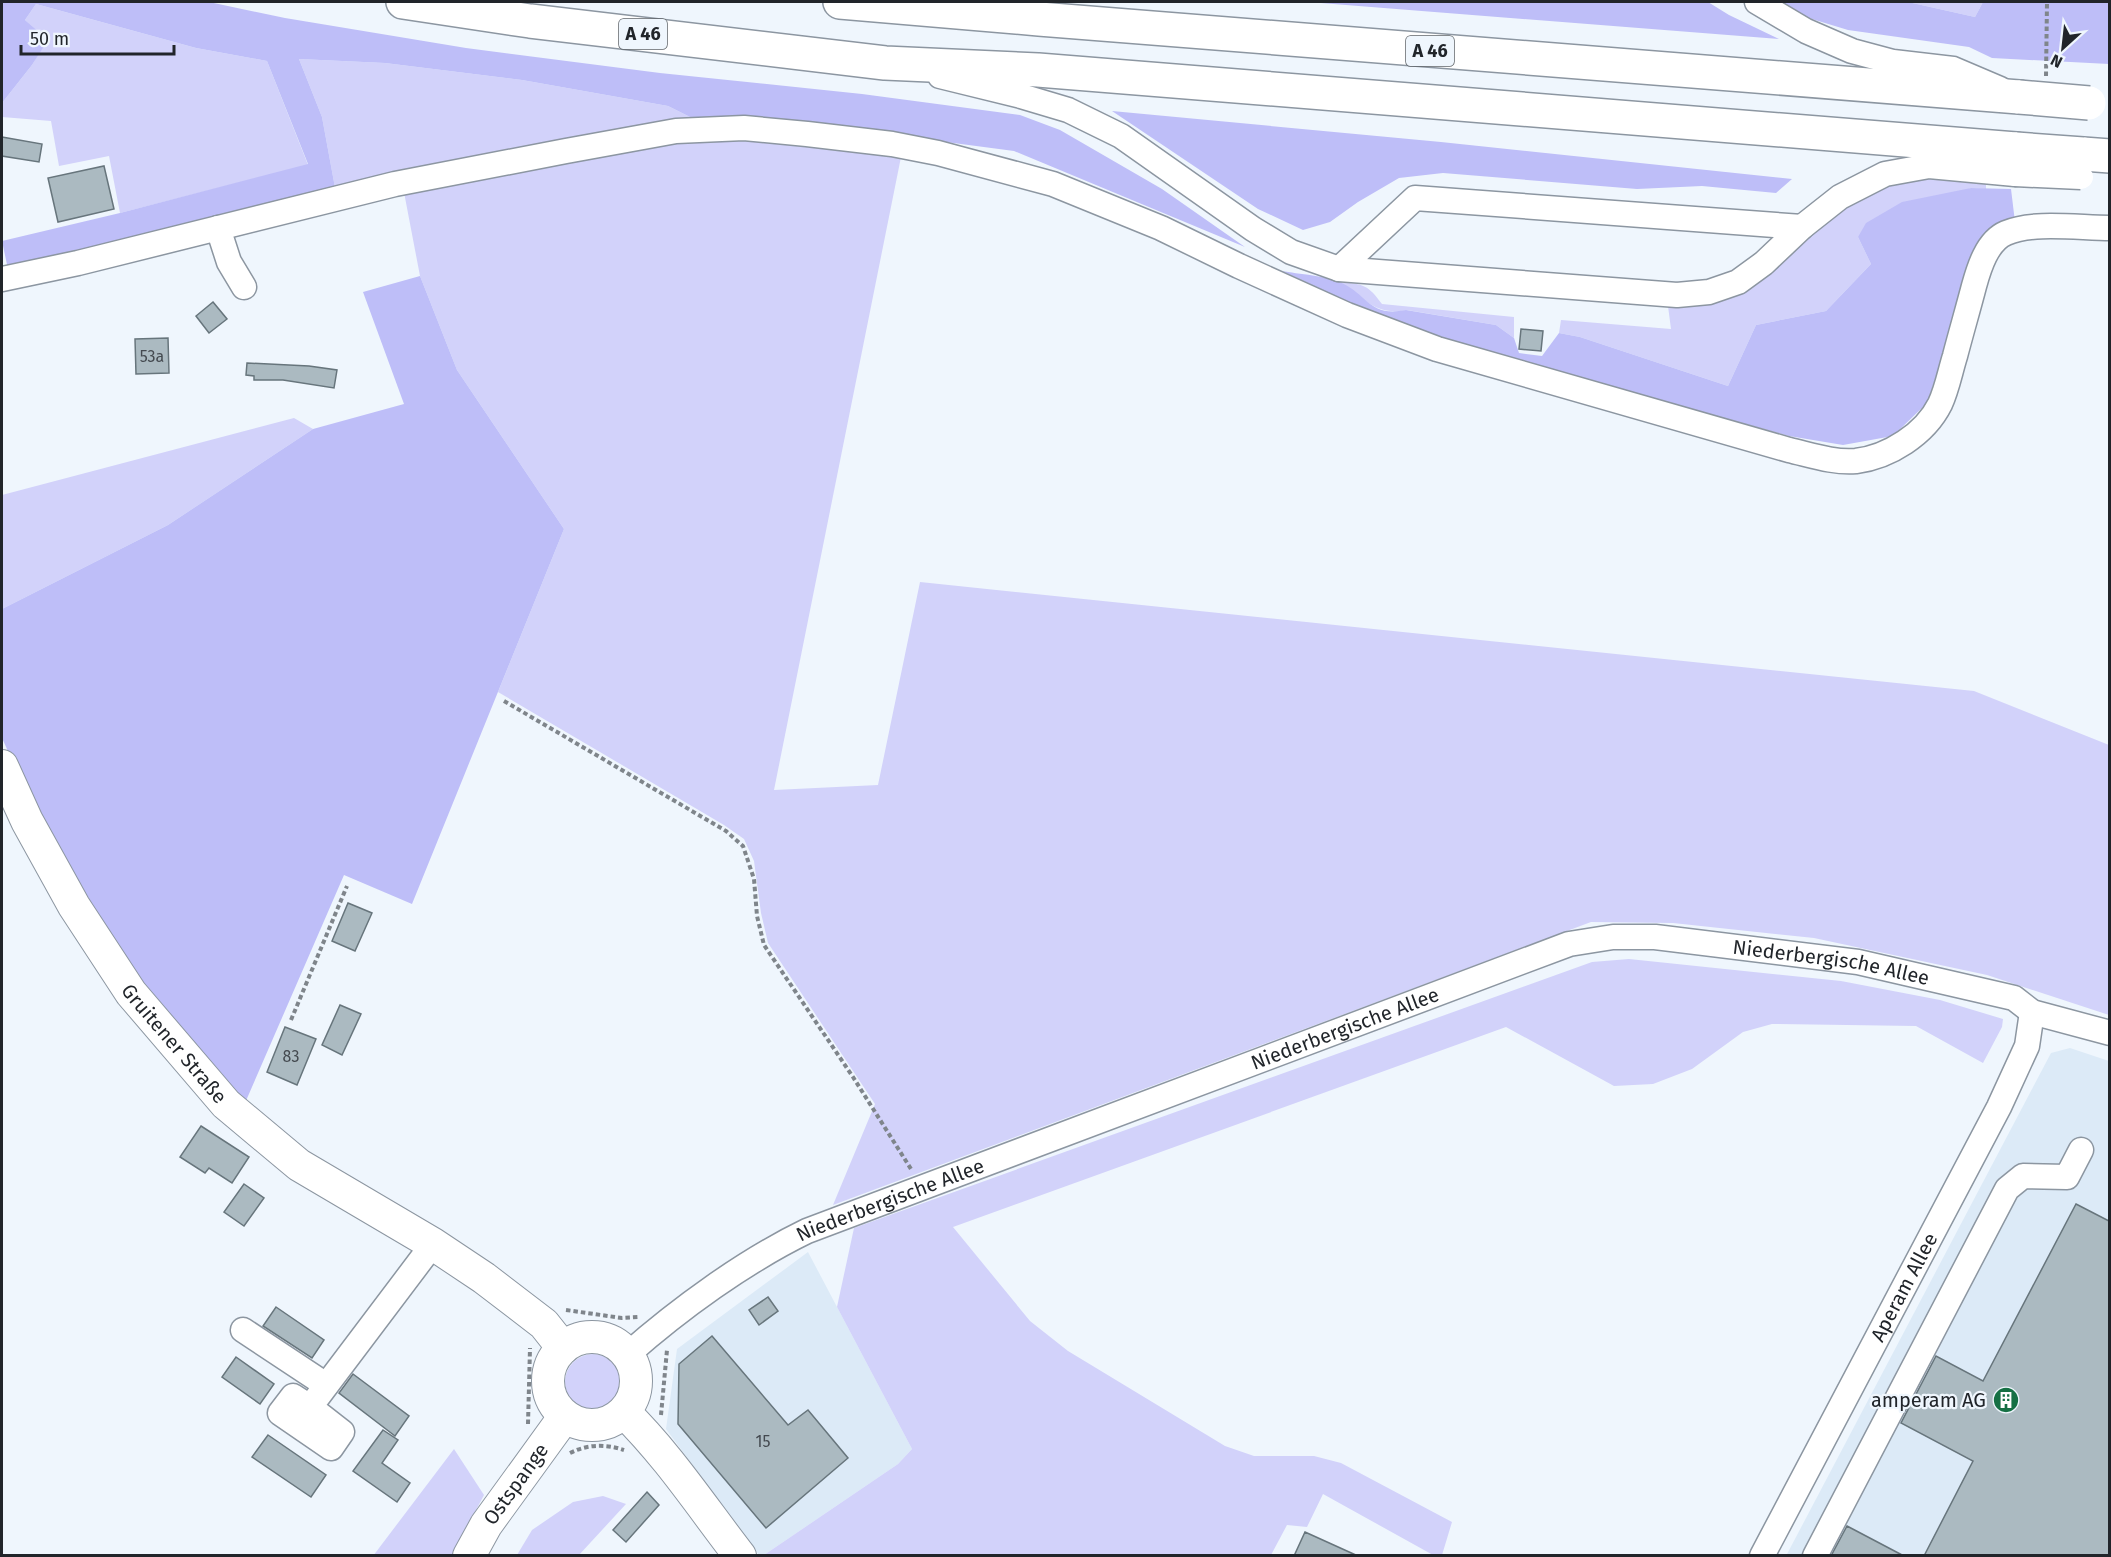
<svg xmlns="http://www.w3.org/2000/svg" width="2111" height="1557" font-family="'Fira Sans',sans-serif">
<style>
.built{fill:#dceaf7}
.green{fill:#d2d2fa}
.forest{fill:#bebef8}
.building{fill:#abbac1;stroke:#67757c;stroke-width:1.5}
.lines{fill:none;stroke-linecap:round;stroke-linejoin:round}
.minor-casing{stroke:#8c96a1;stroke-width:27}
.major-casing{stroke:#8c96a1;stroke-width:34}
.highway-casing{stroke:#8c96a1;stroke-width:36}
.path{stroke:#7f858b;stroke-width:4;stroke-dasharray:4.5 3;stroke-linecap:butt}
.minor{stroke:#fff;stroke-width:24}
.major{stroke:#fff;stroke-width:32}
.highway{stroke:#fff;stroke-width:33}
.minor-bridge-casing{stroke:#8c96a1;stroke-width:27;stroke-linecap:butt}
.highway-bridge-casing{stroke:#8c96a1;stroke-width:36;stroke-linecap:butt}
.minor-bridge{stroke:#fff;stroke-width:24}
.highway-bridge{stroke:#fff;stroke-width:33}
.labels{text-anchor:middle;stroke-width:4.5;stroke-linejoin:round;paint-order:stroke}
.number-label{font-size:16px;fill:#444a50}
.shield{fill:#eff6fd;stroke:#5f6469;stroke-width:1.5}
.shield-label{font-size:18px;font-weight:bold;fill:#21252a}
.street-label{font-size:20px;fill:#21252a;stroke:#eff6fd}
.poi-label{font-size:20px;fill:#21252a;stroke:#eff6fd;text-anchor:end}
</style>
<rect width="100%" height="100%" fill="#eff6fd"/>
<!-- built -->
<path class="built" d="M2070,1048L2109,1061V1555L1786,1556L2051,1053Z
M808,1252L912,1449L898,1464L764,1555H759L666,1429L677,1349Z"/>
<!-- green -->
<path class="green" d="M1908,2H1983L1975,17Z
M36,4L196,48L267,61L308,165L120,213L109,156L59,166L51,121L2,117V103L32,65L47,40L25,20Z
M299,59L385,63L522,80L668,106L690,117L336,193L322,117Z
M767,138L901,157L774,790L878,785L920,582L1974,691L2109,745V1015L1987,975L1814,938L1673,923L1591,922L833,1205L875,1104L768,943L761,913L754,861L744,839L724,825L498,692L564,529L457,370L420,276L403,187L619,146Z
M1939,177L1986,181V189L1971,188L1858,237L1871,264L1826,311L1756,325L1728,386L1580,337L1559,333L1561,320L1671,329L1668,306L1793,250L1852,202L1877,188L1912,179Z
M1340,282C1364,284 1368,285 1382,304L1514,317V338L1496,325L1407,310C1375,316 1364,298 1340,282Z
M294,418L313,429L168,525L2,609V495Z
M1629,959L1841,981L1940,1000L2003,1019L2002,1027L1983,1063L1916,1026L1772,1024L1743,1032L1692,1069L1653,1084L1614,1086L1506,1027L953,1227L1030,1321L1068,1351L1225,1446L1254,1456H1314L1341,1463L1452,1522L1442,1555H1433L1323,1494L1307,1527L1287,1525L1271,1555H764L898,1464L912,1449L837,1307L854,1228L1592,962Z
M565 1382a28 28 0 1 1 56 0a28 28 0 1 1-56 0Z
M454,1449L484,1495L452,1555L373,1556Z
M603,1496L626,1504L579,1555H517L532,1530L573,1502Z"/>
<!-- forest -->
<path class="forest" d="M2,2H209L285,18L466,48L660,73L862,94L1020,115L1060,130L1162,189L1245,247L1014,151L772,119L690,117L668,106L522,80L385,63L299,59L322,117L336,193L9,274L2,241L120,213L308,164L267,61L196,48L36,4L25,20L48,40L32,65L2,103Z
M1308,2H1708L1729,15L1779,39Z
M1780,2H1908L1975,17L1983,2H2109V64L1992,58L1969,47L1848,30L1802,16Z
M1112,111L1441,142L1792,179L1776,193L1702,186L1637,189L1443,173L1399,178L1358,202L1330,222L1303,230L1258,209Z
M1971,188L2011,189L2015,222L1950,334L1927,403L1893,436L1843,445L1789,436L1493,354L1383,318L1282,271C1297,274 1329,276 1342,283C1369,296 1369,317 1406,310L1496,325L1514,338L1519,353L1542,356L1559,333L1580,337L1728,386L1756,325L1826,311L1871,264L1858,237L1866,223L1902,202Z
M420,276L457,370L564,529L412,904L344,875L245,1103L129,977L63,873L2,738V609L168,525L313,429L404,404L363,292Z"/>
<!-- building -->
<path class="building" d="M2,137L42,144L39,162L2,156Z
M104,166L114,209L58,222L48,178Z
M213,302L227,319L209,333L196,316Z
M1521,329L1543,331L1541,351L1519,349Z
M168,338L169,373L136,374L135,339Z
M247,363L309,366L337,370L334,388L283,380H254V376L246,375Z
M348,903L372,913L355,951L332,941Z
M340,1005L361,1014L342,1055L322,1045Z
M285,1027L316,1039L297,1085L267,1072Z
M201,1126L249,1157L232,1183L209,1168L205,1173L180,1157Z
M244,1184L264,1198L244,1226L224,1212Z
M2076,1204L2109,1221V1556H1924L1973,1461L1901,1423L1936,1356L1983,1381Z
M768,1297L778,1311L759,1325L749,1310Z
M276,1307L324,1340L312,1358L263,1326Z
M712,1336L788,1425L808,1410L848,1458L766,1528L678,1424L679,1364Z
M236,1357L274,1384L260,1404L222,1377Z
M353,1374L409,1416L395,1436L339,1393Z
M383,1430L398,1440L382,1463L410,1483L397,1502L353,1471Z
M268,1435L326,1475L311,1497L252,1457Z
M647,1492L659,1505L626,1542L613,1530Z
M1847,1526L1904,1556H1831Z
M1305,1532L1358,1556H1294Z"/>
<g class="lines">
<!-- minor casing -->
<g class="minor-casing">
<g id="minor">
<path d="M1757,2L1806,31L1852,51L1893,62L1953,69L2000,89"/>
<path d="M940,76L1021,96L1068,110L1121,136L1253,229L1291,252L1339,269L1677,295L1709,292L1738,282L1764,263L1802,227L1840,197L1885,174L1929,166L2015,174"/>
<path d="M218,228L229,262L244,287"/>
<path d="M1339,269L1415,198L1802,227"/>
<path d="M2,279L78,263L395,184L566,151L676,131L744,128L807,134L892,144L938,153L1053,184L1161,228L1239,266L1347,315L1437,349L1789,450C1811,455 1834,463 1856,461C1889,457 1925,434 1940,404C1947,389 1950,372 1955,356C1961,333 1968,309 1974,286C1979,268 1987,241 2006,233C2033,221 2079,228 2110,228"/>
<path d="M243,1330L326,1385"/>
<path id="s1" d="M627,1355C679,1309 745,1261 807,1231L1569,944L1613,937H1655L1858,962L2014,998L2032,1012L2110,1033"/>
<path d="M310,1407L342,1432L331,1448L280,1413L293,1396L310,1407L433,1244"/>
<path id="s2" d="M1762,1556L1999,1107L2027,1046L2032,1012"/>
<path d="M1815,1556L2007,1189L2023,1176L2067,1177L2081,1150"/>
</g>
</g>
<!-- major casing -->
<g class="major-casing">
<g id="major">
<path id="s3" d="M2,766L27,821L74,906L131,993L226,1104L299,1165L433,1244L484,1278L544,1324L563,1348"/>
<circle cx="592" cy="1381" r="44"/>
<path d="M624,1412C668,1455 702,1507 740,1556"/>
<path id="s4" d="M469,1556L486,1525L565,1416"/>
</g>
</g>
<!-- highway casing -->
<g class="highway-casing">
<path id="highway" d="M403,2L530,21L885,63L1038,70L2016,149
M840,2L1039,19L2019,97
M2083,154L2110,156"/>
</g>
<!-- path -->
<path class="path" d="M2046,76L2047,2
M504,701L726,831L743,846L754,879L757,916L764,945L853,1077L911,1169
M291,1020L347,886
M566,1310L622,1318L639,1317
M661,1415L667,1350
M528,1424L530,1348
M570,1453C588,1444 606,1444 624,1450"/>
<!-- minor -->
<use href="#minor" class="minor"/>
<!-- major -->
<use href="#major" class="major"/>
<!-- highway -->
<use href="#highway" class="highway"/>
<!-- minor-bridge casing -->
<g class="minor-bridge-casing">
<path id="minor-bridge" d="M2015,174L2081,177"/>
</g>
<!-- highway-bridge casing -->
<g class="highway-bridge-casing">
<path id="highway-bridge" d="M2019,97L2089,103
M2016,149L2083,154"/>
</g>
<!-- minor-bridge -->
<use href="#minor-bridge" class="minor-bridge"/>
<!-- highway-bridge -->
<use href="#highway-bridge" class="highway-bridge"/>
</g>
<!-- icons -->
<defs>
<g id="building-disc" transform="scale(1.35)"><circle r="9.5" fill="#157044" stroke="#eff6fd"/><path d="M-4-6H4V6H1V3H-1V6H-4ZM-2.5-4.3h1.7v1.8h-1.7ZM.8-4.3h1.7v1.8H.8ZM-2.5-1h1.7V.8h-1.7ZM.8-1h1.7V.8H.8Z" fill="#fff"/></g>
</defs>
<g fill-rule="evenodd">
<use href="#building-disc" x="2006" y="1400"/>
</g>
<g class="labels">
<!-- number labels -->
<g class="number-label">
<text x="152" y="362">53a</text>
<text x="291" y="1062">83</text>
<text x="763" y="1447">15</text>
</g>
<!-- shield labels -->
<g class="shield">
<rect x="619" y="19" width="48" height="30" rx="4.5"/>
<rect x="1406" y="36" width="48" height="30" rx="4.5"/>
</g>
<g class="shield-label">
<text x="643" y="40">A 46</text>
<text x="1430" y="57">A 46</text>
</g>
<!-- street labels -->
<g class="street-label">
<text dy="7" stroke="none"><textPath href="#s1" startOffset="1298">Niederbergische Allee</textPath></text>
<text dy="7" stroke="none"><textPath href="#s1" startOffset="794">Niederbergische Allee</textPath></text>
<text dy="7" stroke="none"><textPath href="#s3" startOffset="328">Gruitener Straße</textPath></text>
<text dy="7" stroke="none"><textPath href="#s1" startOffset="308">Niederbergische Allee</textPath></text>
<text dy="7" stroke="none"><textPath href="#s2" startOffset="304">Aperam Allee</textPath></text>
<text dy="7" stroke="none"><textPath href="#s4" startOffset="86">Ostspange</textPath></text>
</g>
<!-- poi labels -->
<g class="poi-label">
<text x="1986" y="1407">amperam AG</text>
</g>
</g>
<!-- border -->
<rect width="2111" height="1557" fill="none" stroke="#21252a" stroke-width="6"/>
<!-- north arrow -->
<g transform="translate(2063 48) rotate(207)" stroke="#eff6fd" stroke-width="4.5" paint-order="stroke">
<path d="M0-4.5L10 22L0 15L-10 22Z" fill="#21252a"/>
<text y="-9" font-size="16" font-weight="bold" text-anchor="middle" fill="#21252a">N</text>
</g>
<!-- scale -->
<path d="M21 45v9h153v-9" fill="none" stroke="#21252a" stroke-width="3"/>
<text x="30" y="45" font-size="18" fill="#21252a" stroke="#eff6fd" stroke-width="4.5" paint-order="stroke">50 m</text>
</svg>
